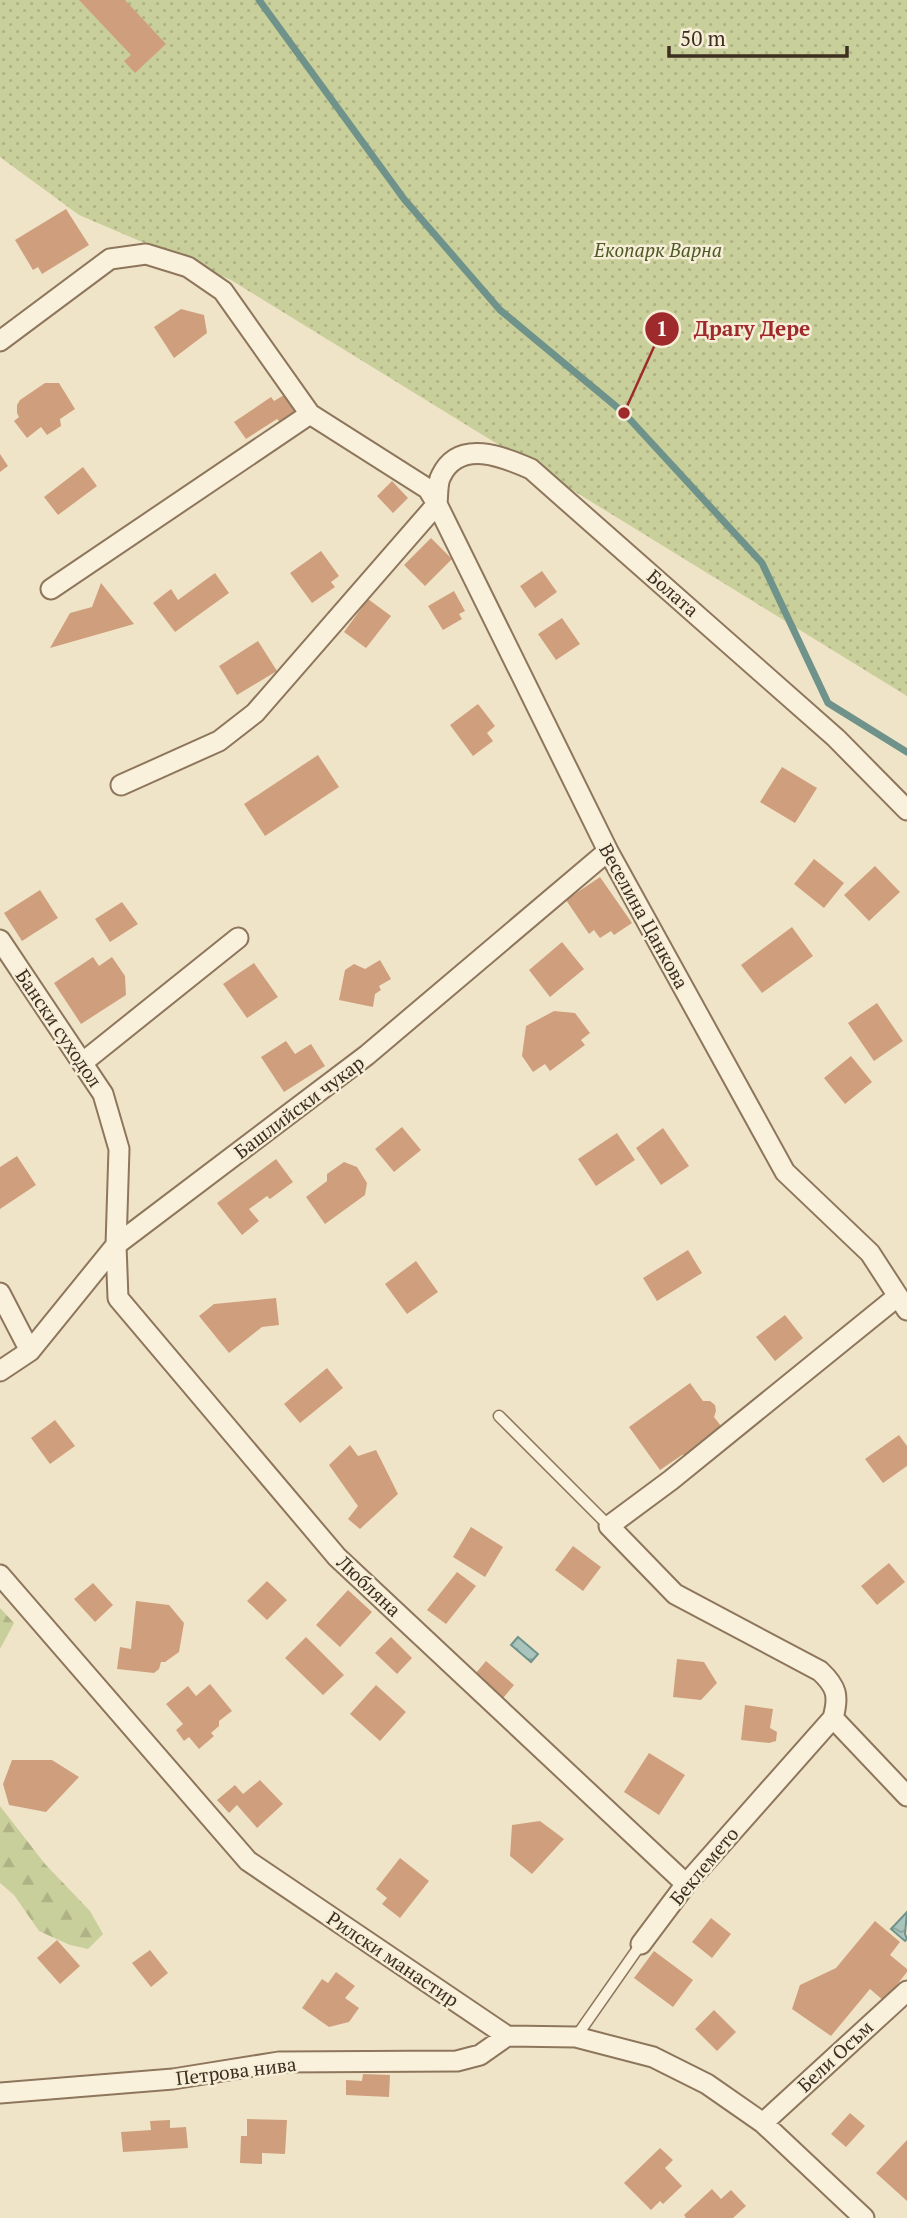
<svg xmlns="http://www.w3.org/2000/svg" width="907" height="2218" font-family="'PT Serif',serif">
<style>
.forest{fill:url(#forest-firs)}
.garden{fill:url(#garden-dots)}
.water{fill:url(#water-ripples);stroke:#6f938a;stroke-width:2}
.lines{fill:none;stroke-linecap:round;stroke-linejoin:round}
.stream{stroke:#6f938a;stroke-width:7}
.building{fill:#cf9f7d}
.service-casing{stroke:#8d765c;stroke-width:13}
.minor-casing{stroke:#8d765c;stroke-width:23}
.service{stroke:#faf1dc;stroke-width:10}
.minor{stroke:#faf1dc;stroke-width:19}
.labels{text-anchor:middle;stroke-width:5;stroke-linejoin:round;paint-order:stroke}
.park-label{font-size:19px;font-style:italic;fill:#4d5a26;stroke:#f7eed8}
.street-label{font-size:19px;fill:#3d2e20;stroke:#f7eed8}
.leader{fill:none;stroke:#9e2a2b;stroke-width:2.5}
.callout-dot{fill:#9e2a2b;stroke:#f7eed8;stroke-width:2.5}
.mark-label{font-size:21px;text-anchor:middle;font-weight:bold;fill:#fff}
.callout-label{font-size:21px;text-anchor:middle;font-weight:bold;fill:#9e2a2b;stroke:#f7eed8;stroke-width:5;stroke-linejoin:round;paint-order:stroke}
</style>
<defs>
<pattern id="forest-firs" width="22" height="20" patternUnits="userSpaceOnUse" patternTransform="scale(1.75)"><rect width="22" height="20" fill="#c9cf9b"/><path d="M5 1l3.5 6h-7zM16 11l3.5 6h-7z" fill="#aeb285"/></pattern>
<pattern id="garden-dots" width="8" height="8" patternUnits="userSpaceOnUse" patternTransform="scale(1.75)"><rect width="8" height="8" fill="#c9cf9b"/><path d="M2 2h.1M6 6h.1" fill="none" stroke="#aeb285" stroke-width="1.8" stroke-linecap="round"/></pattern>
<pattern id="water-ripples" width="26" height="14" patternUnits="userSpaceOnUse" patternTransform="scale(1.75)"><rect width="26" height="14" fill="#a9c4bc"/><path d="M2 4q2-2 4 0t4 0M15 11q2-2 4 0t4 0" fill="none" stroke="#8ba098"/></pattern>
</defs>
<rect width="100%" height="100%" fill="#f0e4c8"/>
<!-- forest -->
<path class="forest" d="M0,1608L14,1623L0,1649Z
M0,1806L45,1864L90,1911L103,1934L88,1949L70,1945L39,1931L14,1895L0,1883Z"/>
<!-- garden -->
<path class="garden" d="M0,0H907V696L231,280L79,215L0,157Z"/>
<!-- water -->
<path class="water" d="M518,1637L538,1654L531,1662L511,1645Z
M907,1912L905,1934L907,1939L905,1941L891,1929Z"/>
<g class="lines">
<!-- stream -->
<path class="stream" d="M259,0L404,199L500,310L624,413L762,563L828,703L907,752"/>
</g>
<!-- building -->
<path class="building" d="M79,0H125L166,44L135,73L124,61L131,55Z
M66,209L89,245L42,274L38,267L33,270L15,240Z
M181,309L204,315L207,333L174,358L154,327Z
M45,383H59L75,409L60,419L61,426L47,435L41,427L27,438L14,421L19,417L17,413V405L20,400Z
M284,395L295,412L280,422L277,419L246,439L234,422L271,397L274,401Z
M0,454L8,466L0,472Z
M83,467L97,486L58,515L44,497Z
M392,481L408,498L393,513L377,496Z
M431,538L452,559L425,586L404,565Z
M321,551L339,576L331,582L335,587L312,603L290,573Z
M542,571L557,592L535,608L520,586Z
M215,573L229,593L175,632L153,603L171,589L178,600Z
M101,583L134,624L50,648L70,613L92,607Z
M454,591L465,611L459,614L462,619L443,630L428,606Z
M368,599L391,616L366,648L344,632Z
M562,618L580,644L556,660L538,634Z
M258,641L277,671L237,695L219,666Z
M478,704L495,726L487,733L493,741L473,756L450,725Z
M318,755L339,787L265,836L244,804Z
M782,767L817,788L795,823L760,802Z
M814,859L844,883L824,908L794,884Z
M875,866L900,892L869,921L844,895Z
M600,877L632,923L614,935L611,931L600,938L594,930L589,934L566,900Z
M40,890L58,918L22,941L4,913Z
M122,902L138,924L110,942L95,919Z
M792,927L813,956L762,993L741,965Z
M562,942L584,969L550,997L529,970Z
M93,957L99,966L112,957L125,976L126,995L81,1024L54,983Z
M380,960L391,979L379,986L381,990L375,994L373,1007L339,1000L345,970L354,964L365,969Z
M254,963L278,997L247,1018L223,984Z
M877,1003L903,1041L874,1061L848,1023Z
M554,1011L575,1013L590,1033L581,1040L585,1045L550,1071L545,1064L533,1072L522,1056L526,1026Z
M286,1041L295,1054L311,1044L325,1066L284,1092L261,1057Z
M851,1056L872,1082L845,1104L824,1078Z
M402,1127L421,1150L394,1172L375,1149Z
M663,1128L689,1166L661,1185L636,1148Z
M617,1133L635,1160L596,1186L578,1159Z
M17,1156L36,1185L0,1209V1167Z
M276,1159L293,1182L270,1199L267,1196L249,1209L259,1221L242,1235L217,1203Z
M344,1162L357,1167L367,1183L365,1195L325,1224L306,1197L327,1181V1174Z
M688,1250L702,1273L657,1301L643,1278Z
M416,1261L438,1292L407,1314L385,1284Z
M276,1298L279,1325L262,1327L229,1353L199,1316L214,1304Z
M785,1315L803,1338L775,1361L756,1337Z
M327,1368L343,1388L300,1423L284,1404Z
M690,1383L703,1401H710L715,1405L716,1411L714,1417L724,1430L692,1453L682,1455L660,1470L629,1427Z
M55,1420L75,1446L50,1464L31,1438Z
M899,1435L907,1446V1466L883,1483L865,1459Z
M350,1445L358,1456L376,1450L398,1494L360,1529L348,1519L358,1506L329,1465Z
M471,1527L503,1547L485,1577L453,1557Z
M573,1546L601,1567L583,1591L555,1570Z
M889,1563L905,1582L877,1605L861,1586Z
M457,1572L476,1586L446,1624L427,1610Z
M267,1581L287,1600L267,1620L247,1601Z
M93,1583L113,1605L95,1622L74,1599Z
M348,1590L372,1612L340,1647L316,1625Z
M136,1601L169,1605L184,1623L179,1652L165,1662H161L159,1669L154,1673L117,1669L120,1647L131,1649Z
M306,1637L344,1675L323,1695L285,1658Z
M391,1637L412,1658L397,1674L375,1653Z
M677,1659L704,1662L717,1683L701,1700L673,1697Z
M486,1661L514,1685L499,1703L471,1679Z
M210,1684L232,1711L219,1721V1726L211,1733L214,1736L199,1749L189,1737L184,1741L176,1730L183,1724L166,1704L188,1686L196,1696Z
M376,1685L406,1712L380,1741L350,1714Z
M745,1705L773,1709L770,1728L777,1732L776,1741L769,1743L741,1740Z
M649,1753L685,1775L659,1815L624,1792Z
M12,1760H52L79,1777L46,1812L9,1805L3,1784Z
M260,1780L283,1804L257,1828L237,1805L229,1813L217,1800L235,1785L243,1794Z
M540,1821L564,1839L532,1874L510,1856L512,1825Z
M400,1858L429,1881L400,1918L382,1904L387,1898L376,1889Z
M711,1918L731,1934L712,1958L692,1942Z
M875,1921L900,1942L890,1955L907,1969V1972L884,2001L870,1989L831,2036L792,2009L800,1985L836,1968Z
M57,1940L80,1966L60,1984L37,1958Z
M150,1950L168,1973L151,1987L132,1963Z
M654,1951L693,1980L673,2007L634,1978Z
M336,1972L355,1986L345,1998L359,2008L349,2022L329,2027L302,2008L322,1979L328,1983Z
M714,2010L736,2032L717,2051L695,2029Z
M363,2074L390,2075L389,2097L346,2095V2080L362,2081Z
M850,2113L865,2126L846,2147L831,2134Z
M247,2119L287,2120L285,2154L262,2153V2164L240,2163L241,2136H247Z
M170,2120V2128L186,2127L188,2148L123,2152L121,2132L151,2130L150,2121Z
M907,2140V2201L876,2173Z
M660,2148L673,2160L665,2168L682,2186L663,2204L660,2201L651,2210L624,2183Z
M712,2189L721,2199L731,2190L746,2206L733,2218H686L684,2215Z"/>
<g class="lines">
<!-- service casing -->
<g class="service-casing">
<path id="service" d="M499,1416L609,1526
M576,2037L641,1944"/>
</g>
<!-- minor casing -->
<g class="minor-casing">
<path id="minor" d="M0,341L110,259L146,254L188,267L223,291L310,414L428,489L437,504
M437,504C438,496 437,483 441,476C459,438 504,457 531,469L836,738L907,810
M51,589L310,414
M121,785L219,741L255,713L437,504L608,851L785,1172L870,1253L907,1310
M0,940L103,1094L119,1149L116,1245L118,1298L337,1557L686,1884
M82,1063L238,938
M0,1293L30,1351
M0,1371L30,1351L116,1245L367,1055L608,851
M0,1575L248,1861L507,2036L576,2037L653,2057L707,2084L763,2123L864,2218
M833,1718L907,1796
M641,1944L686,1884L833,1718C839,1696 837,1687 820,1671L675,1594L609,1526L671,1480L898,1296
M0,2093L173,2079L279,2062L457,2061L480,2055L507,2036
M763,2123L907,1991"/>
</g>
<!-- service -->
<use href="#service" class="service"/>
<!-- minor -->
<use href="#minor" class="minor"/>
</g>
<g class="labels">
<!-- park labels -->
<g class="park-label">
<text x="658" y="257">Екопарк Варна</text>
</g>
<!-- street labels -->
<g class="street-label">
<text transform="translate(673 593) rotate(41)" y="7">Болата</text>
<text transform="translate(644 916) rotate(61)" y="7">Веселина Цанкова</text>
<text transform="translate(59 1028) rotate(56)" y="7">Бански суходол</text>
<text transform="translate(299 1107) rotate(-37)" y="7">Башлийски чукар</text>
<text transform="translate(369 1586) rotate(43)" y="7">Любляна</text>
<text transform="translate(704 1866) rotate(-50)" y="7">Беклемето</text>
<text transform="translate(393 1959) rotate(34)" y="7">Рилски манастир</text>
<text transform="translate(835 2056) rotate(-43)" y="7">Бели Осъм</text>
<text transform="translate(236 2071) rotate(-7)" y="7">Петрова нива</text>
</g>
</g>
<!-- callouts -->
<path class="leader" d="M624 413L662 329"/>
<g class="callout-dot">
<circle cx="624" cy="413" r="7"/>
<circle cx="662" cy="329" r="18"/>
</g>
<g class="mark-label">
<text x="662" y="336">1</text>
</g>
<g class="callout-label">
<text x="752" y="336">Драгу Дере</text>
</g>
<!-- scale -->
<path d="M669 46v10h178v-10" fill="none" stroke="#3d2e20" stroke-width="3.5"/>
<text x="680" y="46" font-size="21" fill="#3d2e20" stroke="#f7eed8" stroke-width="5" paint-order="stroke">50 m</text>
</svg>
